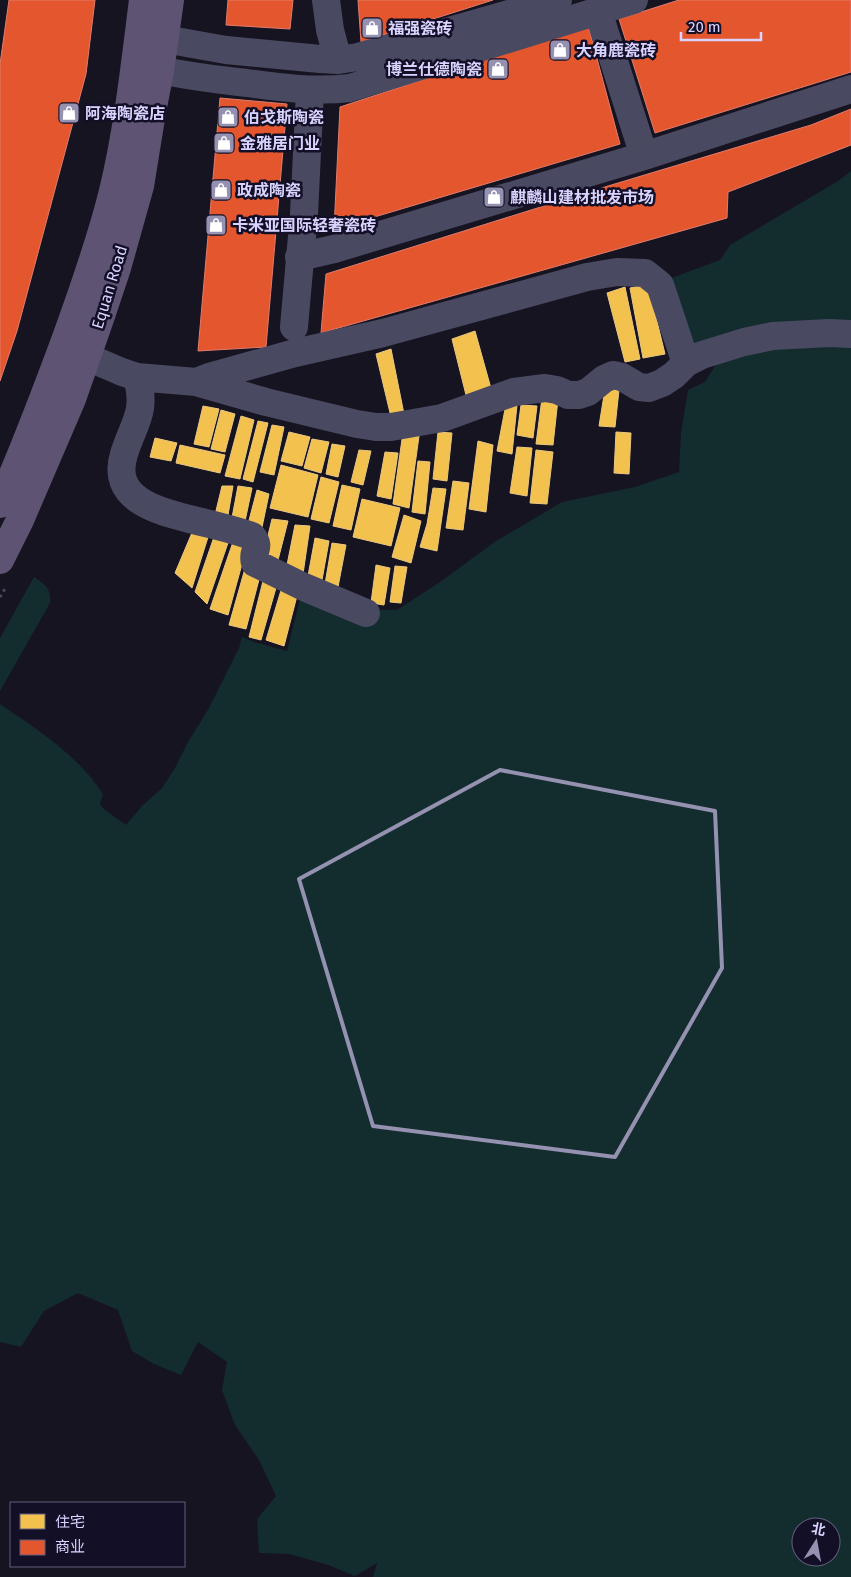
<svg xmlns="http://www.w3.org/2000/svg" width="851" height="1577" font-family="'Fira Sans','Noto Sans SC',sans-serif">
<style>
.green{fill:#132c2d;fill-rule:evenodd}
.homes{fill:#f2c14e;stroke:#eac783}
.shops{fill:#e4572e;stroke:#e17c6d}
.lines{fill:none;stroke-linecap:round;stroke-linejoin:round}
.path{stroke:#44505f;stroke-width:3;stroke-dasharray:2.5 4;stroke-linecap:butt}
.minor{stroke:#4a4962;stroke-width:28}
.major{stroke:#5e5373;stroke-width:28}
.marked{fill:none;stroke:#9591b1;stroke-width:4;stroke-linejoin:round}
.labels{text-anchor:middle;stroke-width:5;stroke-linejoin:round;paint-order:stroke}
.poi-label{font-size:16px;font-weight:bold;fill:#d9d4ff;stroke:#130f26;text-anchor:start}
.street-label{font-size:16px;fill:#d9d4ff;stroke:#130f26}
</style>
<rect width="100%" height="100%" fill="#161421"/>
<!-- green -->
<path class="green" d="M851,171V330L690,344L666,280L720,260L730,245L838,181Z
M851,344V1577H373L377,1563L355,1576L328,1565L289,1554L259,1553L257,1519L276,1496L259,1460L235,1425L222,1390L227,1362L198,1342L181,1375L154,1364L132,1351L118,1310L78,1293L44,1311L21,1347L0,1342V704C38,730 78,755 103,794L100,804L105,810L126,825L142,806L162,788L175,768L188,742L209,708L239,648L242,637L254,642L287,651L302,591L376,610H397L440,582L496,541L562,502L635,487L679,472L681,433L688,390L705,382L718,361L761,350ZM801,1527H831V1557H801Z
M34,577C46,585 51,588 50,603L0,691V638Z"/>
<!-- homes -->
<path class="homes" d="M648,284L665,354L643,358L630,288Z
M625,287L640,359L625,362L607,293Z
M475,331L492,392L467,399L452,339Z
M391,349L404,414L391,417L376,354Z
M605,389L619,390L615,427L599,426Z
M542,398L558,399L553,445L536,444Z
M506,404L517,405L512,454L497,451Z
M521,405L537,406L533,438L517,435Z
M203,406L219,409L209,447L194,444Z
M221,410L235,414L225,452L211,449Z
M241,416L254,420L240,479L225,476Z
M258,421L268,423L253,482L243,479Z
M272,425L284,427L274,475L260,472Z
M420,429L409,508L393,504L403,432Z
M289,432L310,437L302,466L281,461Z
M438,432L452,433L447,481L433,479Z
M616,432L631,433L629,474L614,473Z
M155,438L177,443L171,461L150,457Z
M312,439L329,442L321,473L304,468Z
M478,441L493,445L486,512L469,509Z
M332,444L345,446L338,477L326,474Z
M180,445L225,455L220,473L176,463Z
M517,447L532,448L527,496L510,493Z
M359,450L371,451L363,485L351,482Z
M536,450L553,452L547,504L530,503Z
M385,452L398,453L391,499L377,496Z
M418,461L430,462L425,514L412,512Z
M281,465L318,475L308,517L270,508Z
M321,477L339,482L329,523L311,519Z
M453,481L469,483L463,530L446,528Z
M342,485L360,489L351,530L333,526Z
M222,486H233L227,521L214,519Z
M238,486L252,488L244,526L231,523Z
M433,488L446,489L437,551L420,547L427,524Z
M257,490L269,494L261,532L247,528Z
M362,499L400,508L391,546L353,537Z
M404,515L421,521L411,563L392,557Z
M272,519L288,521L277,564L262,560Z
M295,525L310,526L303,574L286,570Z
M194,528L209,534L192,588L175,573Z
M215,534L230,537L207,604L195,592Z
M315,538L329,541L322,580L308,576Z
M234,539L249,543L242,564L228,615L210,609Z
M332,543L346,545L338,587L325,584Z
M246,565L261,572L246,629L229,625Z
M376,565L390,568L384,605L371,603Z
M395,566L407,567L401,603L390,602Z
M264,577L278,581L261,640L249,637Z
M282,587L298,592L284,646L266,640Z"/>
<!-- shops -->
<path class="shops" d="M9,0H95L86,74L17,331L0,381V64Z
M228,0H293L290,29L226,25Z
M358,0H493L361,42Z
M679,0H851V72L655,133L619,19Z
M588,25L620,144L334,229L340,107Z
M220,98L287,104L266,347L198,351Z
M851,109V145L728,192L727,218L321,333L326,274L608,186L811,125Z"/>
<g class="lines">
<!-- path -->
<path class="path" d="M0,597L6,587"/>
<!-- minor -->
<path class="minor" d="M326,0L330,30L338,60
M598,11L644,156
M142,35L226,50L320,59L338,60L358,57L558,0
M136,65C173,74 210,79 247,83C282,88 315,92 350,88L634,0
M299,257L334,249L644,156L851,89
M294,327L304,214L310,91
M87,357L122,372L137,377L196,382L266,402L357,424L376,427H391L442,418L514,392L545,388L557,390L568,395H579L588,392L604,379L613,375L622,377L639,387L649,388L662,383L674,375L686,363L702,355L744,342L773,336L829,333L851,334
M137,377C147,413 134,422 124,454C109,502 163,512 197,521C215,525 234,530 252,536C262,548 251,551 255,563L304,587L366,613
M196,382L209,377L295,353L383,333L587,277L617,272L645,273L660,285L686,363"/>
<!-- major -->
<path class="major" d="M0,504C25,448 46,392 67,335C84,288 101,240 113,191C128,129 135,63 143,0
M0,560L20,520L72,399L100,319L117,268L140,186L152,112L160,71L170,0"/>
</g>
<!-- marked area -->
<path class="marked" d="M500,770L715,811L722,968L615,1157L373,1126L299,879Z"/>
<!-- icons -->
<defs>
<g id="shop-square" transform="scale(1.125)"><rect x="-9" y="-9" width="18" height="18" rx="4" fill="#9591b1" stroke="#130f26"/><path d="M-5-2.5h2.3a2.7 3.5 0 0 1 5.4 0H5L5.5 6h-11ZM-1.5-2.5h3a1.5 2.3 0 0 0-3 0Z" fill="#fff"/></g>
</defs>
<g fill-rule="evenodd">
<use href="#shop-square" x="372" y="28"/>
<use href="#shop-square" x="560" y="50"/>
<use href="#shop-square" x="498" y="69"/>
<use href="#shop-square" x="69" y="113"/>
<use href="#shop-square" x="228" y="117"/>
<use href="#shop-square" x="224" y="143"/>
<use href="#shop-square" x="221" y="190"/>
<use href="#shop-square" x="494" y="197"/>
<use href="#shop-square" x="216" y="225"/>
</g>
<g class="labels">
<!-- poi labels -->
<g class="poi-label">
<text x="388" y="34">福强瓷砖</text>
<text x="576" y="56">大角鹿瓷砖</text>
<text x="482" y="75" text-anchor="end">博兰仕德陶瓷</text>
<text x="85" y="119">阿海陶瓷店</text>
<text x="244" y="123">伯戈斯陶瓷</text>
<text x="240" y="149">金雅居门业</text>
<text x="237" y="196">政成陶瓷</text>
<text x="510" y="203">麒麟山建材批发市场</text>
<text x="232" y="231">卡米亚国际轻奢瓷砖</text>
</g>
<!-- street labels -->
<g class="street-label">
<text transform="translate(109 287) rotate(-73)" y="6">Equan Road</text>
</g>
</g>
<!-- legend -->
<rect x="10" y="1502" width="175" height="65" fill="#130f26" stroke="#625e7d"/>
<rect x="20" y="1514" width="25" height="15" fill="#f2c14e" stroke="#625e7d"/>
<text x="55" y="1527" font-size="15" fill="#d9d4ff">住宅</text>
<rect x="20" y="1540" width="25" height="15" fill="#e4572e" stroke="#625e7d"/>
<text x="55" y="1552" font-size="15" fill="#d9d4ff">商业</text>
<!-- north arrow -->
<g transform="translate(816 1542) rotate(11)"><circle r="24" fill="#130f26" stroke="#625e7d"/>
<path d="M0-4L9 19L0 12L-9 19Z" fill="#9591b1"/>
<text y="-8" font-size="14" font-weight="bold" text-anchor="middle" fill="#d9d4ff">北</text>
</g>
<!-- scale -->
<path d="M681 32v8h80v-8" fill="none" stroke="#d9d4ff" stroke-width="2.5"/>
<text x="688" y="32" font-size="15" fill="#d9d4ff" stroke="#130f26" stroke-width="4" paint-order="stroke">20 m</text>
</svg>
